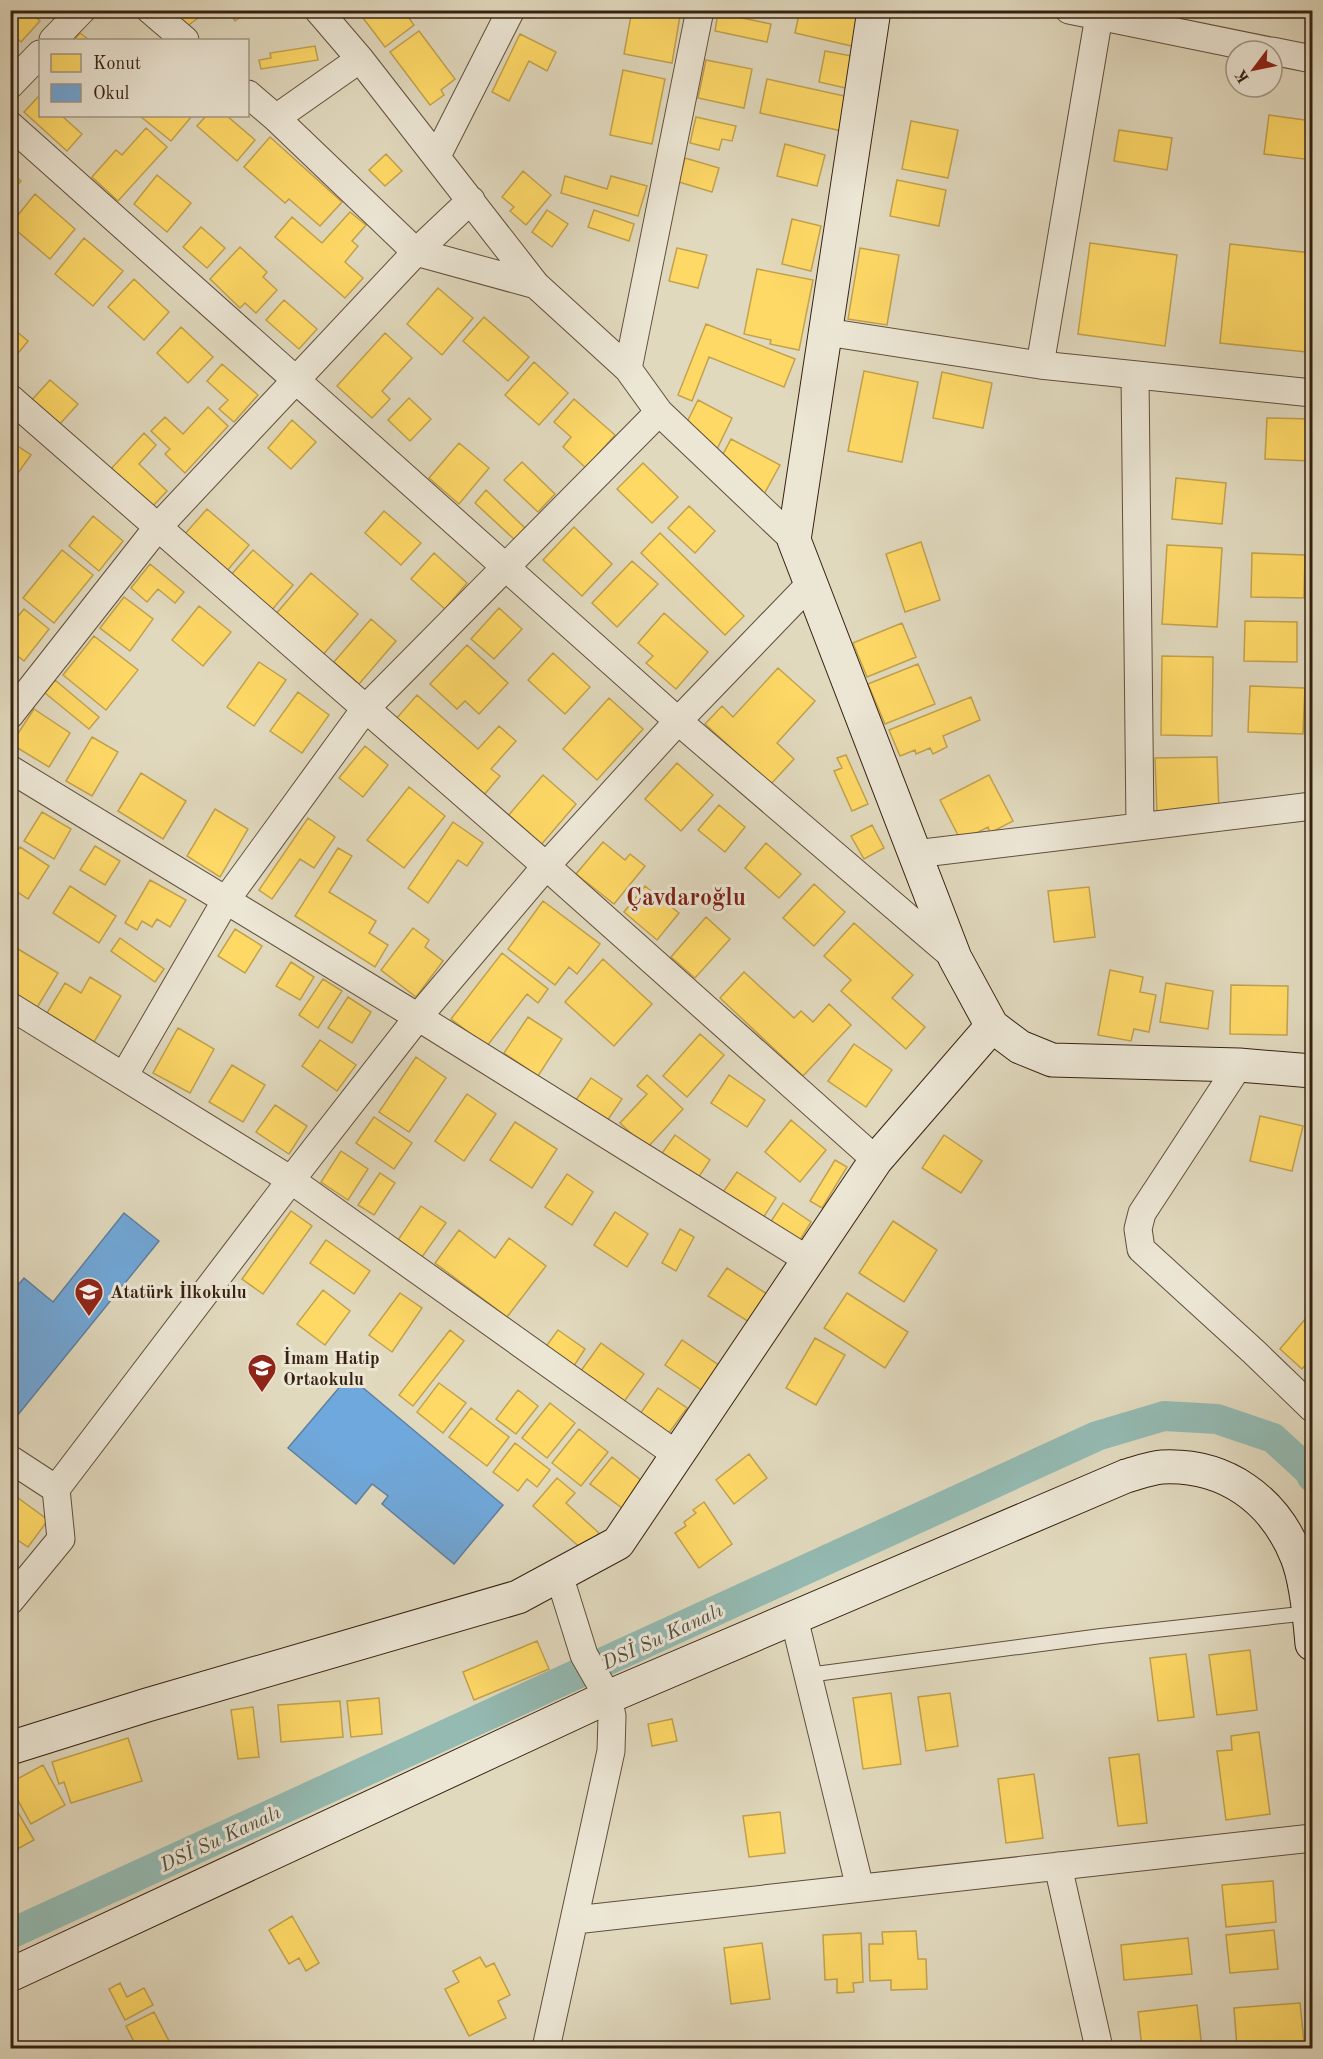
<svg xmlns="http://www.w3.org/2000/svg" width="1323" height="2059" font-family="'Old Standard TT',serif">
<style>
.homes{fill:#ffd966;stroke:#c3a24c;stroke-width:1.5}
.schools{fill:#6fa8dc;stroke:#5e809f;stroke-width:1.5}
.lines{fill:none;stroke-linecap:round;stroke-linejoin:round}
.canal{stroke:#94bab2;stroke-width:30}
.lane-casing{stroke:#614f3c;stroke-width:16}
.street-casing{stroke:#614f3c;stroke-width:29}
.secondary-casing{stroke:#362110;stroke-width:35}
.lane{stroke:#ece6d5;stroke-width:14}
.street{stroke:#ece6d5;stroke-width:27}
.secondary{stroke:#ece6d5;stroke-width:33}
.labels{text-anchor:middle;stroke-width:6;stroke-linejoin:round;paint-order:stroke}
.poi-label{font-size:18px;font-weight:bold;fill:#362110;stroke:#ece6d5;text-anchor:start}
.water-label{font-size:20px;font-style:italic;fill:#524f41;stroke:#ece6d5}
.district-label{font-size:24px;font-weight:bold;fill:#7a1f14;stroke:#ece6d5}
</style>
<rect width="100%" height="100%" fill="#e1d9be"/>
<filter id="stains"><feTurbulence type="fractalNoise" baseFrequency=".00333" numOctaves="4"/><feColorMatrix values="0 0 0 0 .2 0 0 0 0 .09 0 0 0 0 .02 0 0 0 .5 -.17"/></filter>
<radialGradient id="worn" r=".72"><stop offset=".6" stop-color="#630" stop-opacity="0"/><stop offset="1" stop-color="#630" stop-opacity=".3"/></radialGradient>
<!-- homes -->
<path class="homes" d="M10,10H28L40,21L21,42L10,32Z
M177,10H209L179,32L169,17Z
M228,10H250L235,21Z
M357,10H403L414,25L385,47Z
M632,10H681L672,63L624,54Z
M757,10H774L773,15Z
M800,10H832L862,17L856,47L795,33Z
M1209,10H1239L1237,17Z
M718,13L771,24L767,42L715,31Z
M419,31L455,79L441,90L444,95L430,105L390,52Z
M80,33L89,40H74Z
M520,34L556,52L547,71L529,61L509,101L492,92Z
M315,46L318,60L261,69L259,60L271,58L270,53Z
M825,51L857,57L850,89L819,82Z
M706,60L752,69L744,108L698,98Z
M623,70L665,79L652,144L610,135Z
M767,79L849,97L842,131L760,113Z
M40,95V116H62L82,134L67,151L24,112Z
M1269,115L1312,121V160L1264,154Z
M140,116H192L171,141Z
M206,116H227L255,140L237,161L197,126Z
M696,117L736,126L732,141L722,139L719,150L690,143Z
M911,121L958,130L948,178L902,169Z
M146,128L167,147L118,201L92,177L116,150L122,155Z
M1119,130L1172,138L1167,170L1114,161Z
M270,137L342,202L320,226L289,199L285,203L244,167Z
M785,144L825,155L817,186L777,176Z
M386,154L402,171L385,186L369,170Z
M685,158L719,168L712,192L679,182Z
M523,171L551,195L526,225L510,211L514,207L502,197Z
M10,172L21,181L10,193Z
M157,175L191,203L167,232L134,204Z
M565,176L607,189L611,176L647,186L638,216L561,193Z
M897,180L946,190L939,226L890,216Z
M35,194L75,229L50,259L10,225Z
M547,210L568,224L552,247L532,232Z
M594,210L634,224L629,241L588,227Z
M350,212L366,225L352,241L358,246L345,262L363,278L345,298L275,237L292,217L322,243Z
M792,219L821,226L811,271L782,264Z
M201,227L225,248L207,268L183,247Z
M84,238L123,271L93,306L55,274Z
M1090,243L1177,255L1165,346L1078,334Z
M1230,244L1312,253V282L1306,352L1220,343Z
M240,247L267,272L263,277L277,290L256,313L245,303L240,308L210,279Z
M677,248L707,255L698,288L669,281Z
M860,248L899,255L887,325L848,319Z
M757,269L813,280L799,350L770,344L771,340L744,334Z
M134,279L169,312L144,340L108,307Z
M438,288L473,318L442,355L407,324Z
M284,300L317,329L299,349L266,320Z
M484,317L529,357L508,381L463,341Z
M706,324L795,359L784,387L709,357L692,401L678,395Z
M10,326L28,341L10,363Z
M181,327L213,357L188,383L157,353Z
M385,333L412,358L382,391L390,399L372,418L337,386Z
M534,362L568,393L539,425L505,395Z
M222,364L258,395L234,422L219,409L228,400L207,381Z
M864,371L918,382L902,462L848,451Z
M942,372L992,383L983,428L933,418Z
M50,380L78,404L58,426L30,402Z
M409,398L431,419L410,441L388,420Z
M574,399L615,435L586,468L563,447L571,437L554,422Z
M698,400L732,418L717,449L685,426Z
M208,407L228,426L185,473L165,454L170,449L151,431L165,417L183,434Z
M1267,418L1312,419L1311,461L1265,459Z
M292,420L316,442L291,469L268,448Z
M144,433L156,445L139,464L167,491L151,508L110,470Z
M731,439L780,465L763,496L720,460Z
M10,441L31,455L10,484Z
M459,443L489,468L459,504L429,478Z
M522,462L555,494L538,512L504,480Z
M643,463L678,497L652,523L617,489Z
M1176,478L1226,483L1222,524L1172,519Z
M486,490L526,529L515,540L475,503Z
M689,506L715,531L695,553L668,528Z
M207,509L249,545L226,572L184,535Z
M384,511L421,543L401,565L365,533Z
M93,516L123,541L99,571L69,546Z
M574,527L612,564L582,596L543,560Z
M660,533L744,616L725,635L641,553Z
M921,542L940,600L905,612L886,554Z
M1167,545L1222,548L1217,627L1162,624Z
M62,550L93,575L54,623L23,598Z
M253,550L293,585L271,611L230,576Z
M434,553L467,583L445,609L411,579Z
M1252,553L1305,555L1304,598L1251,597Z
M632,561L658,584L617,627L592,603Z
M150,564L184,592L175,603L158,589L147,602L131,588Z
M311,573L358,614L322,656L275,615Z
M124,597L153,619L130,651L100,628Z
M199,606L231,632L203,666L172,640Z
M499,608L522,629L494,659L471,639Z
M24,609L49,629L24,661L10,650V626Z
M664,613L708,652L676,689L646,663L653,656L638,643Z
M371,619L396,641L359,684L334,662Z
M1245,621L1297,622V662L1244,661Z
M902,623L916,657L867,677L853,643Z
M94,636L138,670L106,710L63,675Z
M467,645L508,683L479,714L465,701L457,709L430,684Z
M553,653L590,687L565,714L528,680Z
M1162,656L1213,657L1212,736L1161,735Z
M10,662L17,667L10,676Z
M259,662L286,680L254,726L227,707Z
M918,664L935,704L885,724L868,684Z
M778,668L815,701L777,743L794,759L771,784L705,724L722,706L733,717Z
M55,680L99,717L89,729L45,693Z
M1250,686L1305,688L1303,734L1248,732Z
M298,692L329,715L302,753L270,731Z
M417,695L478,749L499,726L516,741L491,769L500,776L483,796L396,719Z
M971,697L980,720L943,736L947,747L933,754L930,748L916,754L915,750L900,756L889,730Z
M609,698L643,729L597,780L563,749Z
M34,709L70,733L49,767L11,744Z
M92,737L118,752L92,796L66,781Z
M365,746L388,765L363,797L339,778Z
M846,755L868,804L852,811L834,771L842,768L837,758Z
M1217,757L1219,812L1157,813L1155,758Z
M677,763L713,795L681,831L645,799Z
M141,773L186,801L163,839L118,811Z
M543,775L576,804L540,846L507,817Z
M989,775L1013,821L990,833L988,827L961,841L940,800Z
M409,787L445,816L404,868L367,840Z
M719,805L745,827L725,852L698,830Z
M215,809L248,829L220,877L187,856Z
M42,812L71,829L54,859L24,841Z
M308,818L335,837L314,868L300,859L272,899L259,890Z
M453,822L483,843L467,866L458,860L428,903L408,888Z
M872,825L884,848L864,859L851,836Z
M603,842L625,860L630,854L645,866L614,904L576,874Z
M766,843L801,874L779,898L745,868Z
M95,846L120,861L105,885L80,870Z
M20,847L49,866L28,899L10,887V862Z
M338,848L352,856L329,892L376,921L369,933L388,945L375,967L295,916Z
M150,880L186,900L170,927L157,919L152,927L142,921L137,930L125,923Z
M814,884L845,912L814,946L783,918Z
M70,886L116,916L99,943L53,913Z
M645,886L679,913L657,940L624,912Z
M1089,887L1095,937L1054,942L1048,891Z
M543,901L600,944L577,974L569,967L555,985L508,949Z
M706,917L730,939L695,978L671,957Z
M854,923L913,975L892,998L925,1027L906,1049L841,991L851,980L824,956Z
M413,928L429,940L425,947L443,961L416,997L381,970Z
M235,929L262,946L245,973L218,956Z
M120,938L164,969L155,982L111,951Z
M13,946L58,973L35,1011L10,995V949Z
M502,953L548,989L538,1003L527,994L487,1046L451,1019Z
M603,959L652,1004L614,1046L565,1002Z
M291,962L314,977L300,1000L276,986Z
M1110,970L1143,977L1140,992L1156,995L1149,1032L1134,1029L1131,1041L1098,1035Z
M744,972L794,1018L801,1011L813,1022L829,1004L851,1025L803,1076L720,998Z
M90,977L121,996L94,1042L47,1013L65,983L81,993Z
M323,979L342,991L318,1028L299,1015Z
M1166,983L1213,991L1208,1029L1160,1022Z
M1231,985L1288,986L1287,1035L1230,1034Z
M348,997L371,1012L352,1043L328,1028Z
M528,1017L562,1039L538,1076L504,1053Z
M178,1028L214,1049L190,1093L153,1073Z
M700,1034L724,1055L687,1097L663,1076Z
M320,1040L356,1065L337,1091L302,1066Z
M854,1044L892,1070L866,1107L828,1081Z
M416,1057L446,1078L409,1132L379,1112Z
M232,1065L265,1085L243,1122L209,1102Z
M647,1075L683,1109L647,1148L620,1123L647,1094L637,1086Z
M729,1075L765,1100L747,1127L711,1103Z
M591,1078L622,1099L607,1121L576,1100Z
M467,1094L496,1114L464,1161L435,1141Z
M275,1105L307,1126L289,1154L256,1132Z
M1260,1116L1303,1126L1292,1171L1250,1161Z
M374,1117L412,1143L394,1169L356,1143Z
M791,1120L826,1150L800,1182L765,1152Z
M515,1122L557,1149L532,1188L490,1160Z
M675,1135L710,1160L696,1181L660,1156Z
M944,1135L982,1161L961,1193L922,1168Z
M341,1151L368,1169L348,1200L321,1182Z
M835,1160L847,1167L822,1208L810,1201Z
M737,1172L776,1198L761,1221L721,1195Z
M380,1173L395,1183L374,1215L358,1205Z
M567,1174L593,1192L572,1225L545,1207Z
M783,1203L811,1222L797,1245L768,1226Z
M421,1206L446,1223L422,1257L398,1240Z
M291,1211L312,1226L263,1294L242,1279Z
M615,1212L648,1234L627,1267L594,1245Z
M893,1221L937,1250L904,1302L859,1273Z
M680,1229L694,1237L676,1271L662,1263Z
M459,1230L495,1258L509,1238L546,1266L507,1317L435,1263Z
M326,1240L370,1271L354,1294L310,1263Z
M727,1268L767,1294L749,1322L708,1296Z
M323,1290L350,1311L325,1345L297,1324Z
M400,1293L422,1308L392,1352L369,1335Z
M847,1293L908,1332L885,1368L824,1328Z
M1312,1311V1357L1302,1369L1280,1349Z
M450,1330L464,1341L413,1406L399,1395Z
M558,1330L585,1349L570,1372L542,1352Z
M815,1338L845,1355L816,1405L786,1388Z
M682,1340L720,1366L703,1391L665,1365Z
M601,1343L644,1374L618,1410L575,1379Z
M439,1383L466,1403L443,1433L417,1412Z
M658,1388L687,1408L661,1444L633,1424Z
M518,1390L538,1406L516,1434L496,1419Z
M550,1403L575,1423L547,1458L522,1438Z
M471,1408L509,1437L487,1466L449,1437Z
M579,1429L608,1452L581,1486L552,1463Z
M515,1443L550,1470L537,1487L527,1479L518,1491L493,1472Z
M749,1454L767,1478L734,1504L716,1480Z
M612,1457L642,1481L622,1508L590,1484Z
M557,1478L575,1493L566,1503L599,1533L584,1551L533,1506Z
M10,1492L48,1520L28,1547L10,1535Z
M704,1502L732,1544L699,1568L675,1533L686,1526L684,1522L696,1513L693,1510Z
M537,1641L549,1669L474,1700L463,1672Z
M1250,1650L1257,1710L1217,1715L1209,1655Z
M1186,1654L1194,1717L1158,1721L1150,1658Z
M891,1693L901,1764L863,1769L853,1698Z
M950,1693L958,1746L926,1751L918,1697Z
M379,1698L382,1734L351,1737L347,1701Z
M340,1701L343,1737L281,1742L278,1705Z
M253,1707L259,1757L238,1759L231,1710Z
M672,1719L677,1741L652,1746L648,1724Z
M1259,1732L1270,1814L1226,1820L1217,1751L1232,1750L1231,1736Z
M128,1738L142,1781L71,1803L64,1782L59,1784L52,1762Z
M1139,1754L1147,1823L1118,1826L1109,1758Z
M43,1765L65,1805L31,1824L10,1786V1783Z
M1034,1774L1043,1838L1006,1843L998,1779Z
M10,1799L34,1840L10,1853Z
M780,1812L785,1853L749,1857L743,1816Z
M1273,1881L1276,1922L1226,1927L1222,1885Z
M292,1916L319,1963L306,1971L299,1958L289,1964L269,1930Z
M1274,1930L1278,1969L1230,1973L1226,1935Z
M916,1931L918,1959H926L927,1989L891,1990V1980L870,1981L869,1944H883L882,1932Z
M861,1933L863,1982L853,1983L854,1992L837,1993V1979L825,1980L823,1935Z
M1188,1938L1192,1974L1124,1980L1121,1945Z
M762,1943L770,1999L731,2004L724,1948Z
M480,1957L486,1967L494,1963L510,1995L498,2001L506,2018L469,2036L445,1989L459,1982L453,1971Z
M120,1983L127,1997L144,1988L153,2005L125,2020L109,1989Z
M1300,2003L1304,2042L1237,2047L1234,2008Z
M1197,2005L1202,2048H1142L1138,2012Z
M154,2012L170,2043L158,2048H137L126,2026Z"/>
<!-- schools -->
<path class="schools" d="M124,1213L159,1241L17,1416L10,1410V1294L24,1278L53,1302Z
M349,1376L503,1505L454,1564L382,1504L388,1496L372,1484L356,1504L288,1448Z"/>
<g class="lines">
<!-- canal -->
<path class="canal" d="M10,1934L1097,1436L1164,1416L1217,1419L1273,1438L1309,1471L1312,1477"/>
<!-- lane casing -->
<g class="lane-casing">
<path id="lane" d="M808,1675L1101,1636L1309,1613"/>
</g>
<!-- street casing -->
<g class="street-casing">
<path id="street" d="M150,10L185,40
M318,10L360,59L536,285L628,369L659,412L794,540
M1069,10L1270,51
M53,40L82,10
M1272,51L1312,59
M10,85L40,54
M248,94L276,118L416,252L536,285
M276,118L360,59
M10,125L678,721L955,958
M437,156L511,10
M826,332L1040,365L1312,393
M1040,365L1100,10
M628,369L700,10
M1135,376L1140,826
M10,398L546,866L876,1160
M10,715L157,528L416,252L471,200
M10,769L418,1017L808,1260
M915,854L1312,806
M10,1006L291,1180L677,1455
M1239,1065L1142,1213L1138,1229L1141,1249L1254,1352L1312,1408
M124,1076L226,900L365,709L659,412
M10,1459L56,1489
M10,1601L61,1539L56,1489L291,1180L418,1017L546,866L678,721L811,583
M794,1618L860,1888
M1058,1866L1099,2048
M575,1920L1312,1838
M546,2048L611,1751L612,1716L608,1697L584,1655L559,1575"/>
</g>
<!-- secondary casing -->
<g class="secondary-casing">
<path id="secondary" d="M874,10L794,540L955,958L992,1026L1020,1047L1052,1060L1239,1065L1312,1071
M10,1748L147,1705L518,1597L618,1543L876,1160L992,1026
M10,1975L608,1697L1126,1476C1137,1473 1150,1468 1162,1467C1225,1464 1274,1499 1297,1557C1306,1579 1310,1620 1312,1644"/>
</g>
<!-- lane -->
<use href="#lane" class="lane"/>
<!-- street -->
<use href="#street" class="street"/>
<!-- secondary -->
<use href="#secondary" class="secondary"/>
</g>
<!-- icons -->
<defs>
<g id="school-pin" transform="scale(1.5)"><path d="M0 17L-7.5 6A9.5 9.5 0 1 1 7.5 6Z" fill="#8f2418" stroke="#ece6d5"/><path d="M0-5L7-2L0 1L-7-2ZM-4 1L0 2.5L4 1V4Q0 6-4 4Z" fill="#fff"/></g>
</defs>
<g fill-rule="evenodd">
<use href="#school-pin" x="89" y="1292"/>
<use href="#school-pin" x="262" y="1368"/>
</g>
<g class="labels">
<!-- poi labels -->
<g class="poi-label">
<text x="110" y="1298">Atatürk İlkokulu</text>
<text x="283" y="1364">İmam Hatip<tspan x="283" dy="21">Ortaokulu</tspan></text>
</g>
<!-- water labels -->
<g class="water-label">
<text transform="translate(662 1636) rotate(-25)" y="7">DSİ Su Kanalı</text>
<text transform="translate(220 1838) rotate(-25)" y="7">DSİ Su Kanalı</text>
</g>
<!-- district labels -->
<g class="district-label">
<text x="686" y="905">Çavdaroğlu</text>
</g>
</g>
<!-- margin -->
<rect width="1323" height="2059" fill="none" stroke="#e1d9be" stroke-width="36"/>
<rect x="12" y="12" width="1299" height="2035" fill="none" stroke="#362110" stroke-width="3"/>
<rect x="18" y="18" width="1287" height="2023" fill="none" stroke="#362110" stroke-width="1.5"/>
<!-- legend -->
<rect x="39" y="39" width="210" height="78" fill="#ece6d5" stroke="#a39786" stroke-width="1.5"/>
<rect x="51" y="54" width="30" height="18" fill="#ffd966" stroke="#a39786" stroke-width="1.5"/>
<text x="93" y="69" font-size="18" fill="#362110">Konut</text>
<rect x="51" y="84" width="30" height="18" fill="#6fa8dc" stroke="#a39786" stroke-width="1.5"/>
<text x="93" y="99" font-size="18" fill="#362110">Okul</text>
<!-- north arrow -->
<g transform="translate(1254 69) rotate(238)"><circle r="28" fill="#ece6d5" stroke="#a39786" stroke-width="1.5"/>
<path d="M0-4.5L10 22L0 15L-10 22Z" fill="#8f2418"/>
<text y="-9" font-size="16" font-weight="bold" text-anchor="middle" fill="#362110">K</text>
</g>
<rect width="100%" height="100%" filter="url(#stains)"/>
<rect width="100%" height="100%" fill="url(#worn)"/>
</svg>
